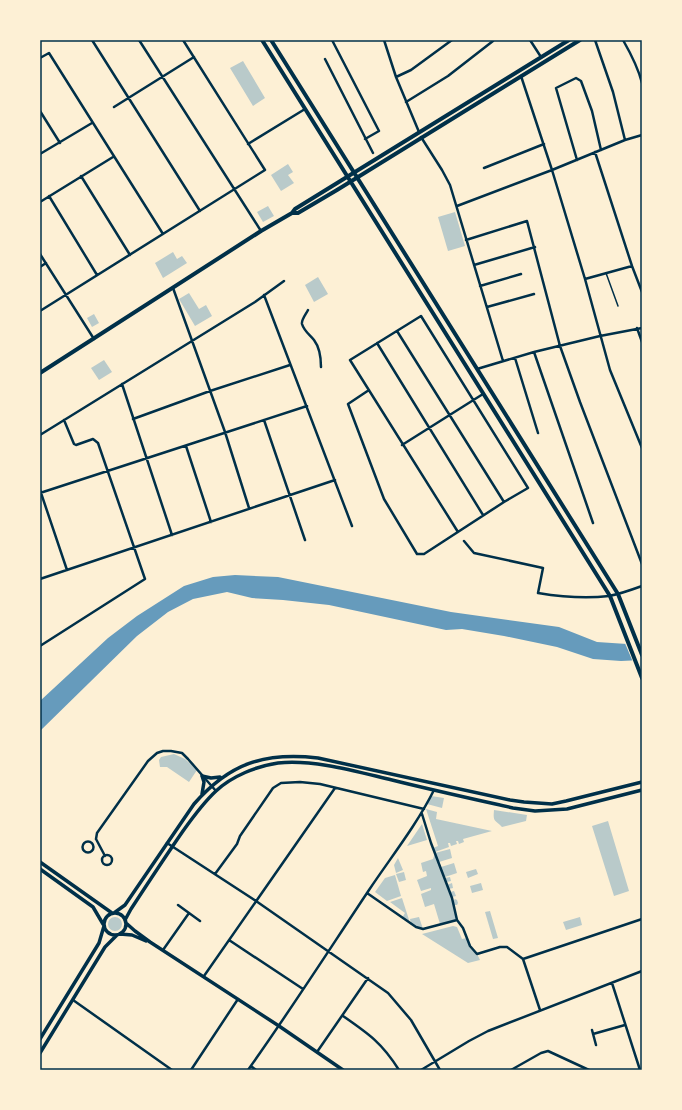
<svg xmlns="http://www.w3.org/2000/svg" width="682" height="1110" font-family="'DejaVu Sans',sans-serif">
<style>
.green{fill:#b9caca}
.water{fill:#669bbc}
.pier{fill:#fdf0d5}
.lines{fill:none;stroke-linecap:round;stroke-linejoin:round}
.service{stroke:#003049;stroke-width:1.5}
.minor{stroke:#003049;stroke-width:2.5}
.tertiary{stroke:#003049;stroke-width:3.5}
.secondary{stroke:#003049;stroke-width:4}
.neatline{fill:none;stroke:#003049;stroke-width:1.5}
</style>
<rect width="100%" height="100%" fill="#fdf0d5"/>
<!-- green -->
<path class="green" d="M243,61L265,98L253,106L230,68Z
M288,164L293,172L288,175L294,183L281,191L271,175Z
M268,206L274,216L263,222L257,212Z
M455,212L465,246L448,251L438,217Z
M173,252L177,259L182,256L187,263L163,278L155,263Z
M318,277L328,294L314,302L305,285Z
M189,293L199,309L206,305L212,316L195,326L179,299Z
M94,314L99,323L92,327L87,318Z
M104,360L112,372L99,380L91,368Z
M174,754L185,759L197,770L189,782L167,767H160L159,760L161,757Z
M431,796L444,798L442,808L427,804Z
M426,809L437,812L436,819L492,831L463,839L464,842L459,844L458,841H456L457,844L451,846L450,843H448L449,847L435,852L433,848L438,846Z
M494,810L527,815L526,821L502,827C494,819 493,822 494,810Z
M608,821L629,891L614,896L592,826Z
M422,824L427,840L407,846Z
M450,849L452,858L439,862L441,867L454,863L457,873L445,877V878L450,877L451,881L447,882V885L452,883L453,888L449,889L450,892L454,891L456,896L452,897L453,901L455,899L457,900L458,903L457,905H454L457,920L440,924L434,904L425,907L421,894L431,890V888L421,891L417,880L427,876L426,871L423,872L421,863L433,859L435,853Z
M398,858L403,870L396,873L394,865Z
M476,869L478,874L468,878L466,872Z
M404,872L406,880L399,882L396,874Z
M395,875L401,896L387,901L375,892L385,878Z
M481,883L483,890L472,893L470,886Z
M402,898L410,923L402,918L405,913L390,902Z
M490,911L498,938L493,939L485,912Z
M108 924a7 7 0 1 1 14 0a7 7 0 1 1-14 0Z
M419,917L423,929L411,924L410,919Z
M580,917L582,925L566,930L563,922Z
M453,926L457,927L462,939L467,938C470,947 477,952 480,960L468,963L422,934Z"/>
<!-- water -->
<path class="water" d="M235,575L278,577L451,612L559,627L597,642L642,645V660L621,661L593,659L557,647L504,636L462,629L446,630L329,605L283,600L252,598L227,592L193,599L168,612L137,636L40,731V701L108,638L137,616L184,586L213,577Z"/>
<!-- pier -->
<path class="pier" d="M624,641L642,643V662H633Z"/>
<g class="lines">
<!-- service -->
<path class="service" d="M606,273L618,306"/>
<!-- minor -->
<path class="minor" d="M92,40L200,211
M139,40L261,231
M332,40L379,131L365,139
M384,40L396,77L419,132
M530,40L541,57
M595,40L613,92L625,140
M623,40C631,54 638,67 642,83
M40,58L49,53L163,234
M325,59L373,153
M521,76L552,170L585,279L610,370L642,448
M396,77L411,70L452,40
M406,102L448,76L493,41
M114,107L194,57
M40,111L60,143
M421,137L442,170L450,185L503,361
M248,144L305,109
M595,152L632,266L642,292
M40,154L92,123
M577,160L556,88L576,78L581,81L592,111L601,150
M484,168L544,144
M81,176L130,255
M49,196L97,275
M40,202L113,157
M457,206L552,170L625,140L642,135
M466,240L527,221L560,346L580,402L642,564
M40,254L94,339
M474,265L535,247
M40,267L46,263
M585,279L632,266
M480,286L521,274
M173,288L225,432L249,508
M264,295L352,526
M487,307L534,294
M308,310C306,314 301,320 302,324C304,331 310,335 314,340C320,348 321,357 321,367
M40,311L265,170L183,40
M637,328L642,342
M397,331L504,502
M377,343L483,515
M534,352L593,523
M515,358L538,433
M477,369L534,352L600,336L642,328
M122,384L172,535
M369,390L348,404L384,499L417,554H424L504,502L528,488L421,316L350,360L458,532
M133,419L210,391L290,365
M264,420L305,540
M40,435L255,302L284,281
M402,445L483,394
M186,446L211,522
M40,490L67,570
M40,493L307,406
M464,541L474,553L543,568L538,593C562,597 585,599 609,596C620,594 631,590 642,586
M40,579L335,480
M40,646L145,579L98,443L93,439L76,445L74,444L64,420
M422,814L431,843L452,898L457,920L463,928L470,946L477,954L500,947H507L523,959
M96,839L97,833L148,761L157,753L163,751H171L182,753L188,759L216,791
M96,839L105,856
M82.5 847a5.5 5.5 0 1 1 11 0a5.5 5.5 0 1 1-11 0Z
M167,843L256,901L388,993L411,1020L440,1070
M102 860a5 5 0 1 1 10 0a5 5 0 1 1-10 0Z
M215,874L237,844L240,836L273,788L281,783L300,782L320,784L424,809
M367,893L416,927L423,929L457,920
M178,905L200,921
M229,940L303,989
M163,950L189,913
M523,959L642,919
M523,959L540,1010
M204,976L335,788
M612,983L640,1070
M73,1000L172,1070
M343,1016C369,1034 382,1043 399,1070
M592,1030L596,1045
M593,1034L625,1025
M317,1052L368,978
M251,1066L256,1070
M191,1070L238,999
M248,1070C290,1011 329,950 369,890C391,857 416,826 434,790
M421,1070L469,1041L488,1031L642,971
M511,1070L541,1053L548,1051L589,1070"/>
<!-- tertiary -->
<path class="tertiary" d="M202,776L211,778L220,777
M202,776L204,782L202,794
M40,862L112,913
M40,869L93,907L103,924
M104 924a11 11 0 1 1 22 0a11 11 0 1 1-22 0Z
M114,913L125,905L194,804C230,763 264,752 318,758L510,800L524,802L552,804L566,801L642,782
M125,920L131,909C148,883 165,857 183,831C193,817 203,803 216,791C232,776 257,766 278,763C314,759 358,772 392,780C432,790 473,799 513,808L535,811L567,809L642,790
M126,923L135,931L150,942L279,1026L343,1070
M120,934L132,935L146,941
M40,1039L99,943L104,926
M40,1053L105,947L117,935"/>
<!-- secondary -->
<path class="secondary" d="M262,40L610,596L642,678
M271,40L618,594L642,655
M292,213L295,209L569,40
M40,373L261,231L292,213H298L337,190L580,40"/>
</g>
<!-- border -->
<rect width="682" height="1110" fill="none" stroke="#fdf0d5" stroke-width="82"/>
<rect x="41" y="41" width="600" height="1028" class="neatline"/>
</svg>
